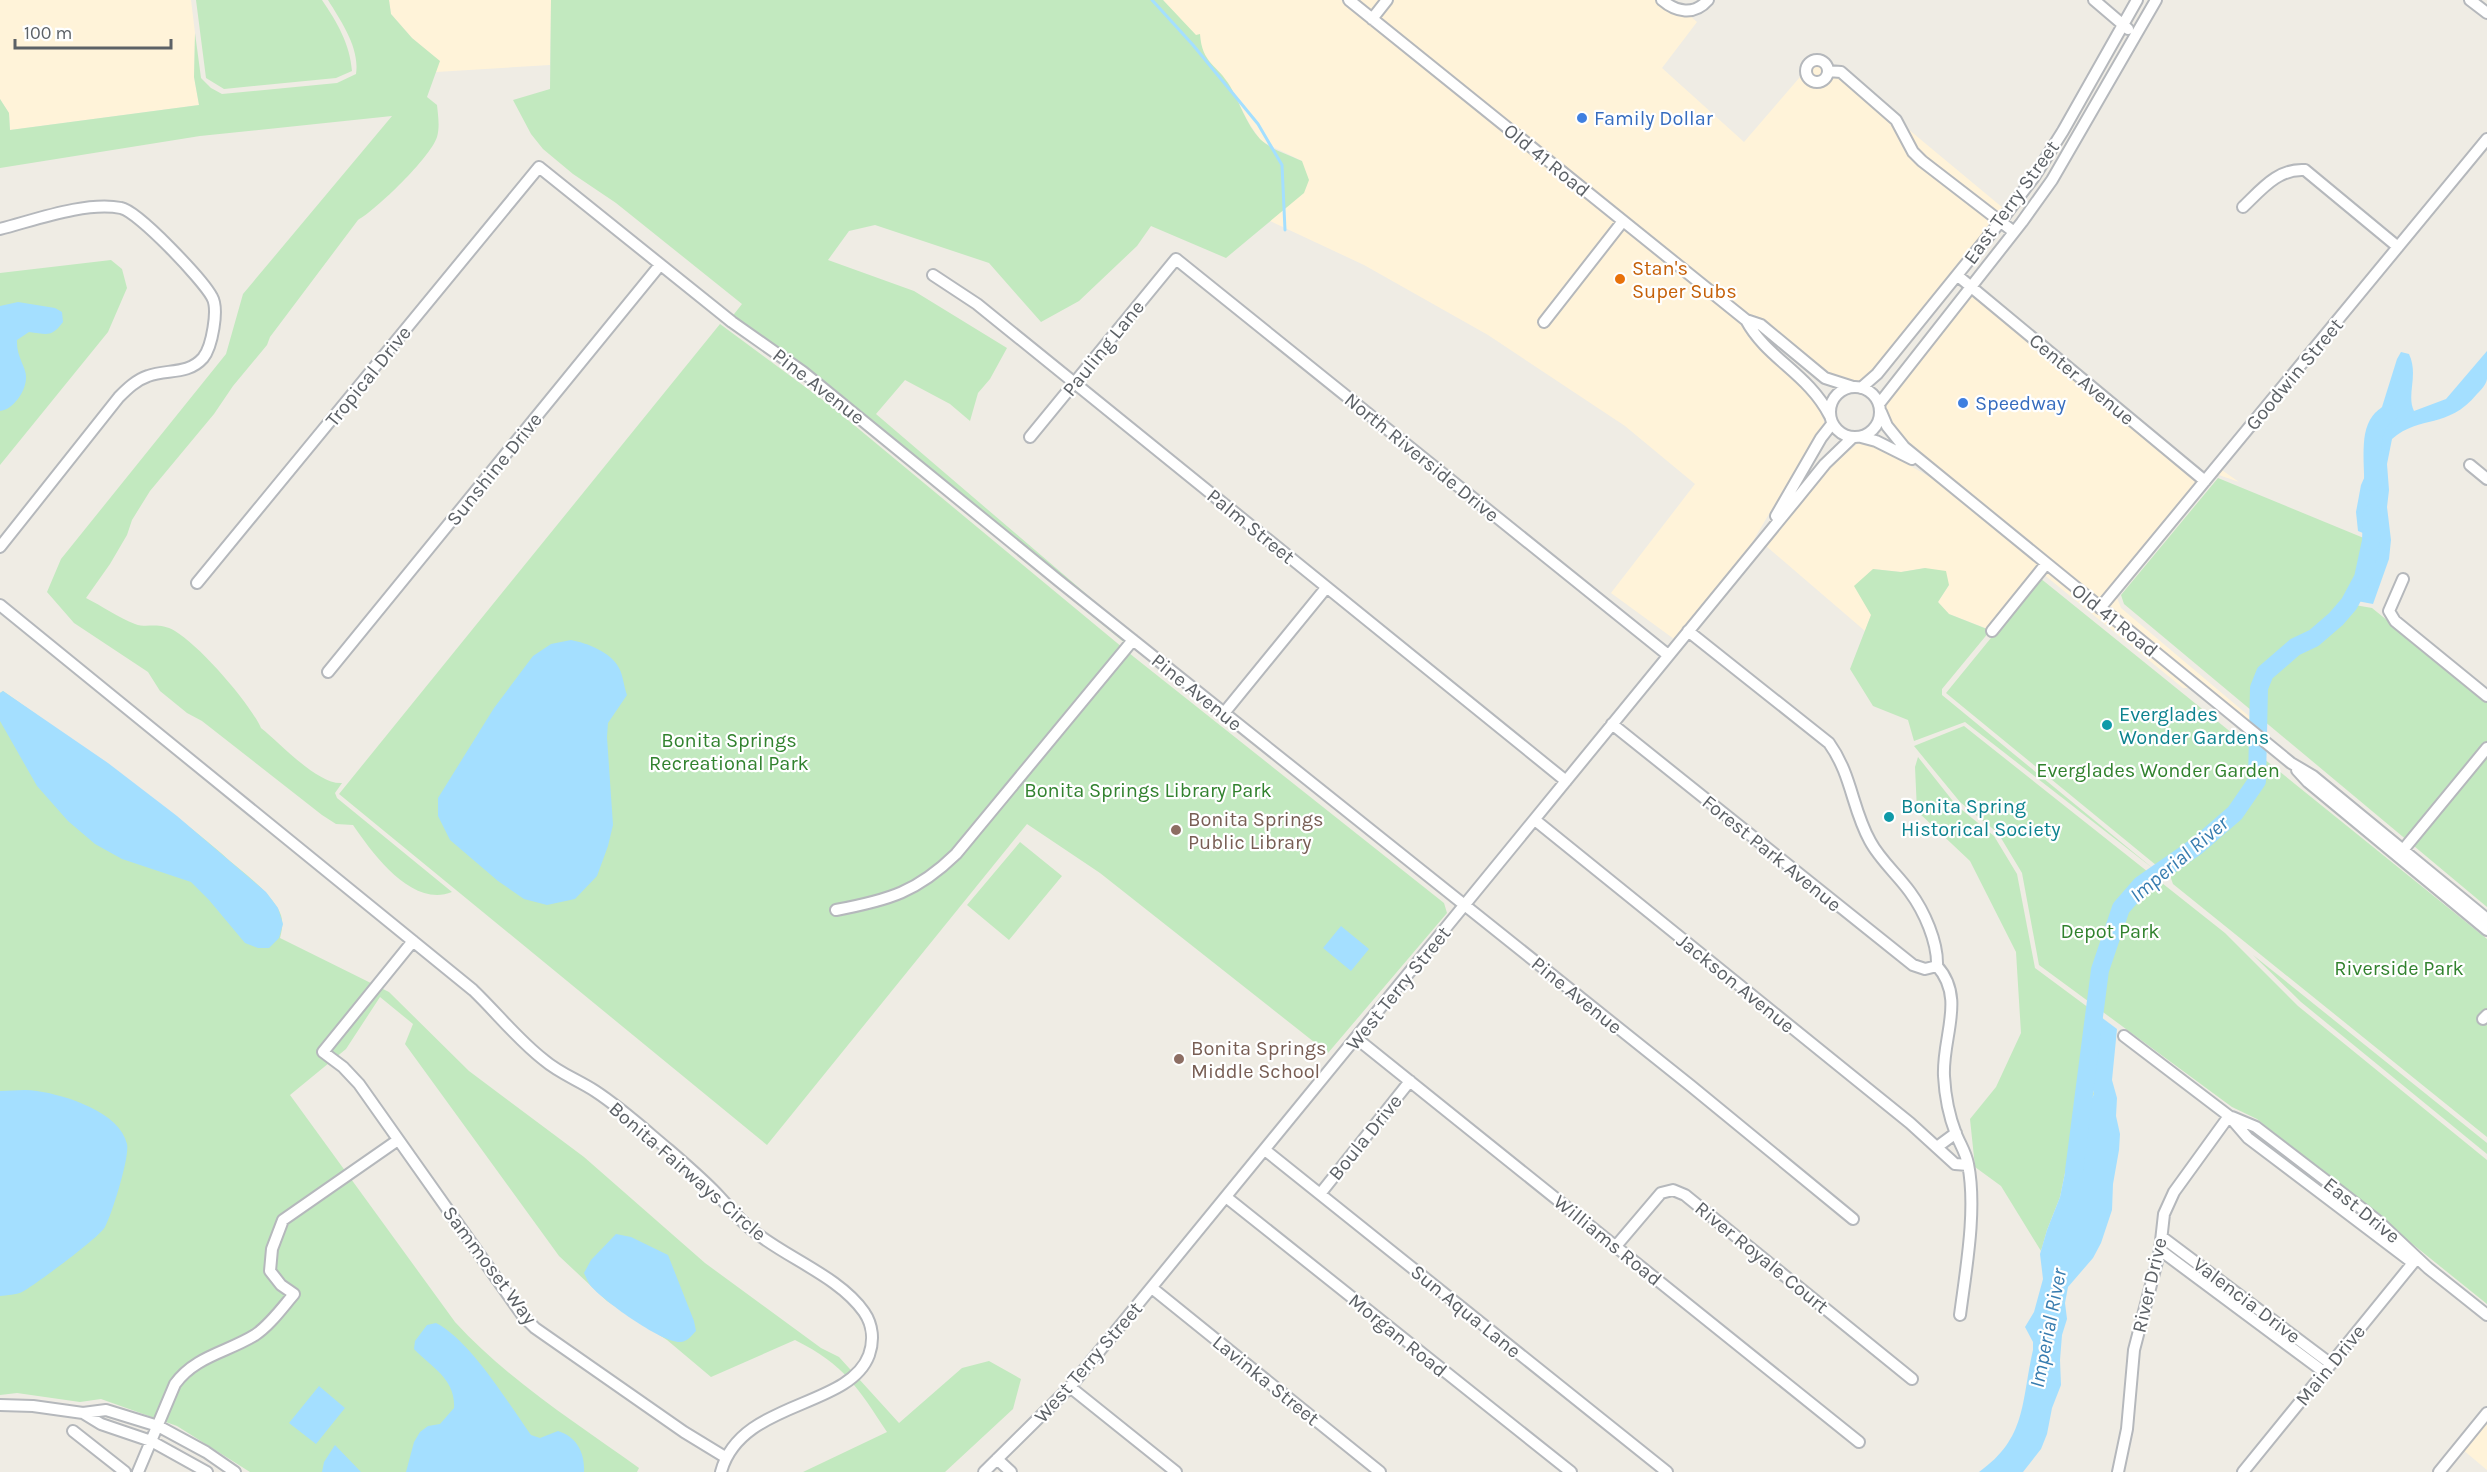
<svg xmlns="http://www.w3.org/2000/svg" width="2487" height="1472" font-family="Karla,sans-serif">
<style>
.commercial{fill:#fff3d9}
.green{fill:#c2e9bf}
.water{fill:#a4dfff}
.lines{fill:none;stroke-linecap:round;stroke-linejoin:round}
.stream{stroke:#a4dfff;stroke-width:3}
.river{stroke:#a4dfff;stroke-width:18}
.minor-casing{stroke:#b5b8bc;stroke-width:14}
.minor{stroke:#fff;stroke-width:10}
.shop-dot{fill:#3f7fe0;stroke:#fff;stroke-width:2}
.food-dot{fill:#e8710a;stroke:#fff;stroke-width:2}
.culture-dot{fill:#0f9aa8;stroke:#fff;stroke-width:2}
.education-dot{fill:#8d6e63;stroke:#fff;stroke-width:2}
.labels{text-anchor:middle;stroke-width:4.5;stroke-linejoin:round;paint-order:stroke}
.shop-label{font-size:20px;fill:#366cbe;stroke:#fff;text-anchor:start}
.street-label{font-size:20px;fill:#5c6166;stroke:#fff}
.food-label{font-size:20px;fill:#c56008;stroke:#fff;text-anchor:start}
.culture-label{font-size:20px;fill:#0d838f;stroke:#fff;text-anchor:start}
.park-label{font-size:20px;fill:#31822e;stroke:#fff}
.education-label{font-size:20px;fill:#785e54;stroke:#fff;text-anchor:start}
.water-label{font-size:21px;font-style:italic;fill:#377caf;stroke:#fff}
</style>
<rect width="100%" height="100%" fill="#efece4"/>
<!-- commercial -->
<path class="commercial" d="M0,0H191L195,33L194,77L199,105L10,130L9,113L0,99Z
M389,0H551L550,65L436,72L439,61L412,38L391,14Z
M1163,0H1341L1739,322L1751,341L1816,400L1825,424L1816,435L1750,546L1674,639L1611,593L1695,484L1625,426L1488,335L1364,265L1270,221L1278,214L1302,161L1261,141L1249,123L1228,83L1210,64L1201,47L1200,35L1196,36Z
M1358,0H1672L1697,22L1662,68L1744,142L1819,55L2003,208L1873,370L1859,382L1853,381L1828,372L1764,321L1746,313Z
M1975,292L2211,478L2219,468L2239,482L2216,474L2116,595L2121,608L2256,722V727L1908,443L1892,424L1885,406Z
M1858,443L1875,446L1937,481L2191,688H2183L2042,573L1988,629L1949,614L1938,602L1949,585L1925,568L1901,572L1873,569L1871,615L1865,631L1766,546L1830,468Z
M2487,1419V1470L2462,1449Z"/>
<!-- green -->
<path class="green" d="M196,0H322C337,22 350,44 352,71L336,78L224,89L206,78Z
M328,0H389L391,14L412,38L440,61L427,97L437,105C438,115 440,127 437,137C430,158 377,209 358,220L270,337L267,345L233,386L214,414L150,491L132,520L127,535L110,564L86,598C102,606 119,618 135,624C148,629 157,621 175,631C200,646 249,702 261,728C280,743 318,785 342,783L335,793L337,798L452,892C412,908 373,854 353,825L336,824L322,815L202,721L187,713L160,691L148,672L74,623L47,592L61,559L226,354L243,294L392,116L200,136L0,168V99L9,113L10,130L199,105L194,77L195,33L201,78L211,88L222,94L337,83L356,74C360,48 341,21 328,0Z
M551,0H1163L1196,35L1200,34C1202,64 1217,64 1230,86C1240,103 1246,124 1260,139C1270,149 1289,155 1302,161L1309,180L1304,193L1226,258L1151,226L1137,246L1079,301L1041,322L989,263L875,225L849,231L828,260L914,291L1007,348L990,379L978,393L970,421L950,404L905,380L876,414L1140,640L1132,649L834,403L727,323L742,304L616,203L573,174L543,149L531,134L513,100L550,89Z
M111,260L122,269L127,288L108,332L0,465V273Z
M720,324L831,406L1134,657L1444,903L1447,913L1328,1053L1100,873L1027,824L767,1145L339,794Z
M2218,478L2371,541L2363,578L2349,604L2372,608L2487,701V907L2124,604L2121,595Z
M1925,568L1946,571L1949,585L1938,602L1949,614L1987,629L1994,626L1942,689V695L2155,870L1965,722L1914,741L1908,720L1873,706L1850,669L1871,615L1854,586L1873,569L1901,572Z
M2040,578L2487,939V1137L2173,884L2167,867L2162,870L1946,693Z
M3,691C77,744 152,794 221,853C239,870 264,886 277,907C284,918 283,926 280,938L389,992L469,1071L584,1157L705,1263L821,1348L839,1357L899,1423L962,1368L989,1361L1021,1379L1013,1409L945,1472H803L887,1432C858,1388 845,1365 795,1340L711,1377L667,1340L607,1301L559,1256L405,1044L413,1024L380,997L346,1049L290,1095L455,1322C508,1380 576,1423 639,1468L637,1472H250L177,1426L101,1399L80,1402L17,1393L0,1395V693Z
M1964,726L2225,933L2298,1006L2487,1160V1304L2257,1119L2232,1107L2039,965L2022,873L1998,833L1960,802L1914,746Z
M1918,757L1956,805L1994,836L2017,874L2035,968L2093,1011C2094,1029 2096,1050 2085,1064L2094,1094L2090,1101L2088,1126L2081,1141L2070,1155L2067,1163L2060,1197L2047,1230L2041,1251L2001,1186L1975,1167L1970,1119L1996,1087L2021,1033L2016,952L1970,861L1917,811L1915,767Z
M1020,842L1062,876L1009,940L967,905Z
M2253,955L2487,1143V1154L2301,1002Z"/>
<!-- water -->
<path class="water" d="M18,302L55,308L62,312L63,322C51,338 47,334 29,332L17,340C16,357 27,368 26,378C26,391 13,410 0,411V306Z
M2487,351C2487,360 2487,370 2487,379C2486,385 2481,390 2477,394C2447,430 2421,414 2392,439L2387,464L2389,490L2387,507L2391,540L2389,559L2373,604L2357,601L2367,580L2376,541L2373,537L2358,531L2356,512L2361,485L2374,456V422L2376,414L2382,407L2397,359L2401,352L2409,354C2419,375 2406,395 2414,411L2446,399Z
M571,640C587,643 611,652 619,668C623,675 624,687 627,695L608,723L607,737L613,825L608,846L597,876L575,899L547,905L524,899L498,881L450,840L438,816V798L494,708L533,656L551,644Z
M3,691L108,763L177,816L266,892L278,908L283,924L279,938L269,948H258L245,943L209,900L191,882L122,859L95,844L68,821L37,786L0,721V693Z
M1341,926L1369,949L1351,971L1323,948Z
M2093,1011L2117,1029L2112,1080L2117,1098L2116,1116L2120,1134L2119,1150L2113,1184L2112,1210L2101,1243L2093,1258L2068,1287L2065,1303L2067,1319L2062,1335L2060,1360L2061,1385L2052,1408L2047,1434L2041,1449L2023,1472H1979C2027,1438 2021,1402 2033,1350V1342L2025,1327L2034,1312L2043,1279L2040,1254L2047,1230L2060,1197L2067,1163L2070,1155L2081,1141L2088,1126L2087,1108L2094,1094L2092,1086L2083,1073L2092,1049Z
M0,1091C12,1091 25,1089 37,1091C65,1095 120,1112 127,1144C130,1156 112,1214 105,1227C100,1237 35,1285 22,1292C16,1295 7,1295 0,1296Z
M616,1234L631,1237L668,1255L694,1321L696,1331C692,1335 688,1341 681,1342C663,1344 602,1300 590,1285C588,1282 586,1277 584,1273L591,1260Z
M436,1323C470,1340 509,1404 531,1435L540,1438L558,1431C577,1437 585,1453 584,1472H406L414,1442L420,1432L428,1426L440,1424L454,1408C456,1379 431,1367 414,1349L415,1341L427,1325Z
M319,1386L345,1408L316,1444L289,1423Z
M335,1445L361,1472H322L324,1462Z"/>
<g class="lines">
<!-- stream -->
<path class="stream" d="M1152,0L1193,45L1258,124L1282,165L1285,230"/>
<!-- river -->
<path class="river" d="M2373,482C2374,462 2366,424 2389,414
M2074,1171L2100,970L2121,908L2141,885L2197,846L2235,813L2257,781L2259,688L2265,673L2295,647L2314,638L2336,619L2349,604L2363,578L2371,541L2372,513"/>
<!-- minor casing -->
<g class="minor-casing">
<path id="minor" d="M1349,0L1746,320L1761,325L1825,378L1853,387
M1662,0C1676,12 1694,16 1708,0
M2094,0L2128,29
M2470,0L2487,13
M1372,19L1387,0
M1806 71a11 11 0 1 1 22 0a11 11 0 1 1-22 0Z
M1828,71L1841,72L1896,120L1913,152L1922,161L2014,232
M2243,207C2261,190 2278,168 2305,170L2398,247
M0,229C35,220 86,201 121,208C138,211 203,280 212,297C219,309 212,347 203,358C188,375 167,369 148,376C136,380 127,389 119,397L0,547
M933,275L977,304L1566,781
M1958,276L2205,481
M1746,320C1767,359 1808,373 1830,416
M1544,322L1623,221
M1830 412a25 25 0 1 1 50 0a25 25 0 1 1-50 0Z
M1861,388L1877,374L2000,222L2034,177L2063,131L2137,0
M1879,404L2022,222L2052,180L2156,0
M1881,412L1887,426L1904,447L2291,763L2313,776L2487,919
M1030,437L1176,259L1668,655
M1861,437L1876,441L1912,459
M2470,465L2487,479
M1776,516L1821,438L1832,424
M2403,579L2389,611L2395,621L2487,696
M197,583L539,167L732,322L803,372L1059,581L1691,1086L1853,1219
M0,605L473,990C497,1013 518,1040 544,1060C559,1073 578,1080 595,1091C621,1108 645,1130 669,1150C684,1163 699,1176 713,1190C726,1203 737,1218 751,1229C784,1257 839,1276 864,1312C873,1325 874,1341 869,1355C849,1409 740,1400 721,1472
M2100,608L2487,139
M1688,631L1829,743C1852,775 1852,809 1870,841C1880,860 1898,875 1910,892C1924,911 1938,942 1937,966C1966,998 1942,1037 1944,1076C1945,1095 1949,1116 1956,1134C1960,1144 1966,1153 1968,1164C1977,1209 1966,1269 1960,1315
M1992,631L2046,564
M328,672L660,265
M1224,713L1326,588
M1612,724L1913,965L1925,969L1937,966
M2297,770L2308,782L2487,930
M1535,820L1910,1123L1955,1164L1968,1165
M2403,850L2487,748
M836,910C889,900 917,892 956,854L1133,640
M413,941L323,1052L343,1067L359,1084L523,1316L535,1328L684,1432L725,1457
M2483,1019L2487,1015
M2124,1036L2229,1116L2248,1138L2413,1263
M1356,1038L1859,1442
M2232,1117L2256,1127L2346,1196L2379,1222L2428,1268L2487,1315
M1937,1147L1956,1133
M1265,1150L1667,1472
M1320,1194L1410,1081
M1226,1197L1571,1472
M2162,1237L2331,1364
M1616,1246L1661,1193L1673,1190L1685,1195L1912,1379
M2160,1250L2324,1372
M1152,1288L1380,1472
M1070,1387L1176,1472
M0,1405L33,1406L83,1413L101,1424L151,1441L207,1472
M83,1413L106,1410L158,1426L206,1452L235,1472
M73,1431L125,1472
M997,1459L1011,1472
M138,1472L175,1384C195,1356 228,1352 255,1335C270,1325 282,1308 294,1294L281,1285L270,1271L272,1249L283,1220L398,1140
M984,1472L1070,1387L1795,501L1825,464L1852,438
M2118,1472L2127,1429L2134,1350L2160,1250L2164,1214L2174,1192L2229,1116
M2243,1472L2417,1258
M2439,1472L2487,1413"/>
</g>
<!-- minor -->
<use href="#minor" class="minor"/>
</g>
<!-- markers -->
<g class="shop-dot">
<circle cx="1582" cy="118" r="6"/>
<circle cx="1963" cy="403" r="6"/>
</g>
<circle class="food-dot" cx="1620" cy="279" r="6"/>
<g class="culture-dot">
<circle cx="2107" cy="725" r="6"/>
<circle cx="1889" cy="817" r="6"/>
</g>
<g class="education-dot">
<circle cx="1176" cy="830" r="6"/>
<circle cx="1179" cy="1059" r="6"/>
</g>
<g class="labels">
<!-- shop labels -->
<g class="shop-label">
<text x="1594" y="125">Family Dollar</text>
<text x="1975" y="410">Speedway</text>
</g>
<!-- street labels -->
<g class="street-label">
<text transform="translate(1547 160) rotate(39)" y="7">Old 41 Road</text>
<text transform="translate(2011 202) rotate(-54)" y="7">East Terry Street</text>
<text transform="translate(1103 348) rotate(-51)" y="7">Pauling Lane</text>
<text transform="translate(2294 374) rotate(-50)" y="7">Goodwin Street</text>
<text transform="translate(368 376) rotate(-51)" y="7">Tropical Drive</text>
<text transform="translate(2082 379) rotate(40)" y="7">Center Avenue</text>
<text transform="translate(819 386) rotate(38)" y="7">Pine Avenue</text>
<text transform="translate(1422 457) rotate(39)" y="7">North Riverside Drive</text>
<text transform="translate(494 469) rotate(-51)" y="7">Sunshine Drive</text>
<text transform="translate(1251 526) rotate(39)" y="7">Palm Street</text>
<text transform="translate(2115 620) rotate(39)" y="7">Old 41 Road</text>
<text transform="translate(1197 692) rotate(39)" y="7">Pine Avenue</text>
<text transform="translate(1772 853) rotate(39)" y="7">Forest Park Avenue</text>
<text transform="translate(1736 983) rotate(39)" y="7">Jackson Avenue</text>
<text transform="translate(1398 988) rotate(-51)" y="7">West Terry Street</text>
<text transform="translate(1577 995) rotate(39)" y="7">Pine Avenue</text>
<text transform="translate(1365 1137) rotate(-51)" y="7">Boula Drive</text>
<text transform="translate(688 1171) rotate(41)" y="7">Bonita Fairways Circle</text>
<text transform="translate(2362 1210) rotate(39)" y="7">East Drive</text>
<text transform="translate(1608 1240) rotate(39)" y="7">Williams Road</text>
<text transform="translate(1762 1257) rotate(39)" y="7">River Royale Court</text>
<text transform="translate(490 1265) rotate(53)" y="7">Sammoset Way</text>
<text transform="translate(2149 1285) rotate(-77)" y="7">River Drive</text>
<text transform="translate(2247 1300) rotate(37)" y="7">Valencia Drive</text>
<text transform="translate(1466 1311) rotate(39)" y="7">Sun Aqua Lane</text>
<text transform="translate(1398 1335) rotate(39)" y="7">Morgan Road</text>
<text transform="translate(1088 1362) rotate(-49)" y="7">West Terry Street</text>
<text transform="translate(2330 1365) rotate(-51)" y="7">Main Drive</text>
<text transform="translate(1266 1380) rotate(39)" y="7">Lavinka Street</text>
</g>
<!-- food labels -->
<g class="food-label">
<text x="1632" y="275">Stan's<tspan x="1632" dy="23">Super Subs</tspan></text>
</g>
<!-- culture labels -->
<g class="culture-label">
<text x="2119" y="721">Everglades<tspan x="2119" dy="23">Wonder Gardens</tspan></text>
<text x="1901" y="813">Bonita Spring<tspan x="1901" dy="23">Historical Society</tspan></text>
</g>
<!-- park labels -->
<g class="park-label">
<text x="729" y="747">Bonita Springs<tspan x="729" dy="23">Recreational Park</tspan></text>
<text x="2158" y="777">Everglades Wonder Garden</text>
<text x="1148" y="797">Bonita Springs Library Park</text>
<text x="2110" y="938">Depot Park</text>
<text x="2399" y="975">Riverside Park</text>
</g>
<!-- education labels -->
<g class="education-label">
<text x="1188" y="826">Bonita Springs<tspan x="1188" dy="23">Public Library</tspan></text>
<text x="1191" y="1055">Bonita Springs<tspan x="1191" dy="23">Middle School</tspan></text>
</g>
<!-- water labels -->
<g class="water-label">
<text transform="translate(2179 859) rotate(-40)" y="7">Imperial River</text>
<text transform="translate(2048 1328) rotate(-79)" y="7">Imperial River</text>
</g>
</g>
<!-- scale -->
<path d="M15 39v9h156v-9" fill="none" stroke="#5c6166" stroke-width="3"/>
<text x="24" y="39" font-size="18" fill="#5c6166" stroke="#ffffff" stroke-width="4.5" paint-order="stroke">100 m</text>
</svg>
